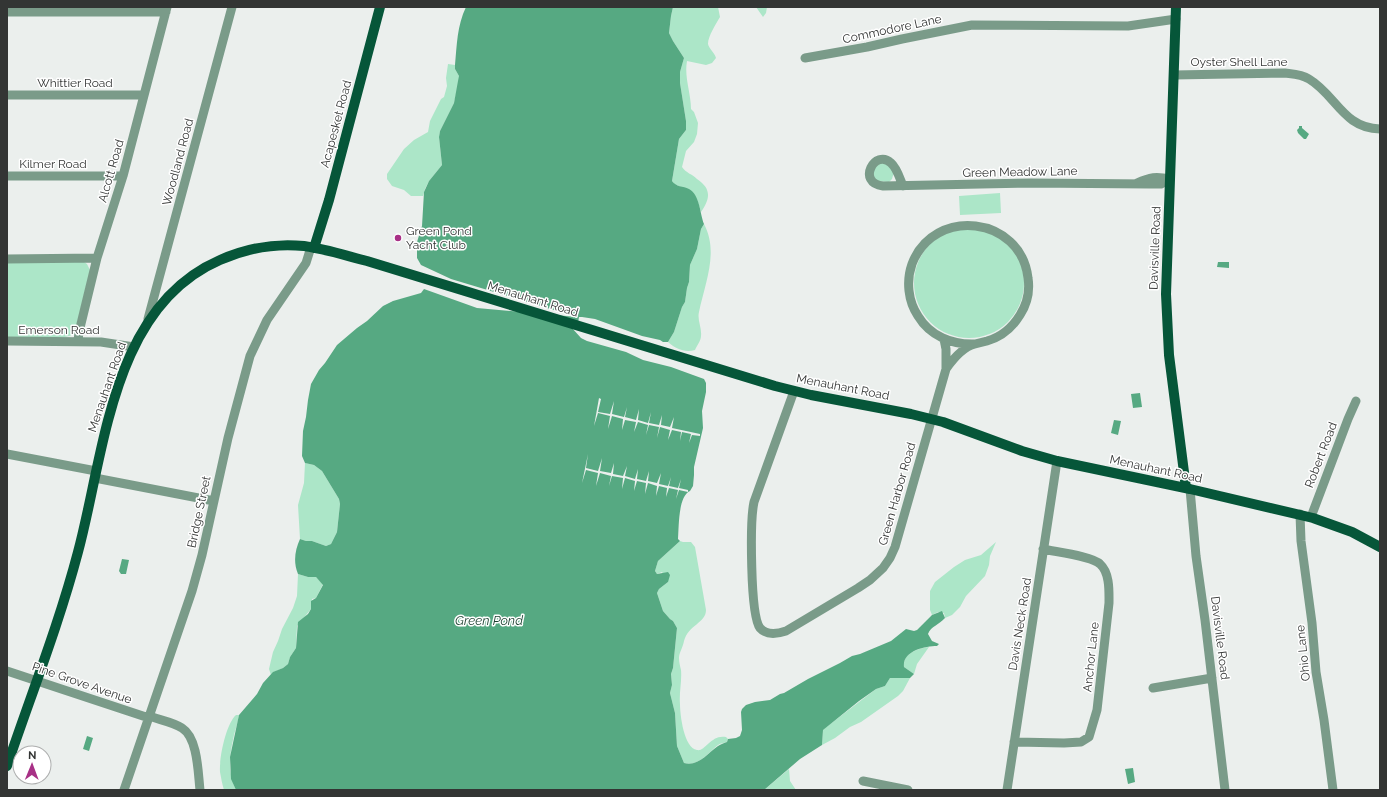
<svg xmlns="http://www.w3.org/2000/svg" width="1387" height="797" font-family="Raleway,sans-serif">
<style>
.green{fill:#ace6c8}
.water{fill:#56a982}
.pier{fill:#ebefed}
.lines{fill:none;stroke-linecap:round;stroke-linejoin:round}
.minor{stroke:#7a9b89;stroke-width:9}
.major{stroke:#065639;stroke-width:10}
.poi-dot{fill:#a83086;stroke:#fff;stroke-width:1.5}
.labels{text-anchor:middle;stroke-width:3;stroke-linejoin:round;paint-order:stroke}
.street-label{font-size:12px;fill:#333534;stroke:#fff}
.poi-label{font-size:12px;fill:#333534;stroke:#fff;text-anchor:start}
.water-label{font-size:13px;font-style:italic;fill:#1a3f2e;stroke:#fff}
</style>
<rect width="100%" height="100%" fill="#ebefed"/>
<!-- green -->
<path class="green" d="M673,7H718L720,17C716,24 708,36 708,44C709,49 715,53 716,58L712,63L706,65L687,61C684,77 691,93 691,109L694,112L698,123L697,134L694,142L686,151L682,167C686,173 692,174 697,179C712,189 710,199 701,212L697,199L681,187L674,184L672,181L679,139L686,130V121L680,83V72L684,58L673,41L669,33L671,16Z
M756,7H767L766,13L763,17Z
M448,64L455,65V69L459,76V81L454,103L440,131L439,137L442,165L429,181L425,189L423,196H411L404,190L392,186L387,179V174L404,149L414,140L428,132L430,121L441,99L444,97L447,86L446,78Z
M884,161L894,172L892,179L889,182L875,181L872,168Z
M1000,193L1001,213L960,215L959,196Z
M704,224C719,252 705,283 699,312C697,320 702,328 701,336C701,341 697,345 695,350C685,353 676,349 668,342L674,332L682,307L685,302L687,288L689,282L690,265L697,249L701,229Z
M914 283a55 55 0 1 1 110 0a55 55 0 1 1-110 0Z
M7,262H84L87,264L90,270L75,332L73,335L65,337L7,338Z
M305,463L314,465L322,471L339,499L340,504L337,532L331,544L326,546L312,541H306L300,539L298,505L304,483Z
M680,541L683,542H691L695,547L706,610C706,623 688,625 684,641C683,647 679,653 679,658C679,662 680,666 681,670C682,681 679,693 680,704C680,715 684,748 697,750C705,752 711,734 726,737L728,739L727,742C724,743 721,743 718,745C708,753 698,767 684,763L677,746L675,713L670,693L672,685L671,674L673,668L677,628L673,621L670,619L663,611L657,593L659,589L668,582L662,572L657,574L655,571L658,561Z
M996,542L990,556L989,565L985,576L966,596L960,607L952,615L945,618L944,613L938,612L932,615L930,610V591L935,582L954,567L965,560L981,555Z
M298,574L308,577H316L323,584L316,598L312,599L311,609L297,626L296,648L290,657L288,664L283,668L274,672L271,675L269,669L273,652L278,641L282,629L293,608L297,596Z
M929,647L917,664L914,674L904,667C902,654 918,648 929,647Z
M890,678H910L903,691L898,696L861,722L850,727L835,738L822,745L823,730L825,728L876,689L885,686Z
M236,715H239C238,724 234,732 233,740C229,758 228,773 236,790H224C222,784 221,777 220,772C219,758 226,724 236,715Z
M789,769L790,781L796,790H764Z"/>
<!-- water -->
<path class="water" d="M466,7H673L671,16L669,33L673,41L684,58L680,72V83L686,121V130L679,139L672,181C676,187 683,186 689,189C700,195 700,214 704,224L701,229L697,249L690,265L689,282L687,288L685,302L682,307L674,332L668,342H663L660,340L642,336L595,319L582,317H579L578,323L572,328L581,338L587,341L626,352L643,360L671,367L704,379L706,383V392L702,411L703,428L694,467V475L693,486L690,491C678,496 679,527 678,539L680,541L658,561L655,571L657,574L668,572L670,575L668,582L659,589L657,593L663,611L670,619L673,621L677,628L673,668L671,674L672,685L670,693L675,713L677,746L684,763C698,767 708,753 718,746C721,744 724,743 727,742L728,739L736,738L740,736L742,730L741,712L742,709L746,705L755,702L770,700L780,694L784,693L808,679L840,663L852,656L860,654L891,641L906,629L914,631L917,630L932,615L942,611L945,618C939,625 931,626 928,634L932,641L939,644L937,646C925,646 902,651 904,667L914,674L910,678H890L885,686L876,689L859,701L823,730L822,745L800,759L764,790H236L231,779L230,757L239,715L257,694L263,683L273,672L283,668L288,664L290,657L296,648L298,622L308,614L311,609V601L316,598L323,585L316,577H308L298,574C293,562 295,550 300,539L306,541H312L326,546L331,544L337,532L340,504L339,499L322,471L314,465L305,463L302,456L303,431L306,417L308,400L311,384L319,370L325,363L337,345L357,328L367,321L383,306L393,301L421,293L424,289L477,308L577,317L451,279L421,265L417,258V242L422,226L424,192L429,181L442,165L439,137L440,131L454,103L458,81L459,76L455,69V65C457,44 457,26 466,7Z
M1299,126H1302V128L1309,134L1306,139H1304L1298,133L1297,130L1299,128Z
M1218,262H1229V268L1217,267Z
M1140,393L1142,407L1133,408L1131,394Z
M1114,420L1121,421L1118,435L1111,433Z
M122,559L129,560L126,574H121L119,571Z
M87,736L93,738L89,751L83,749Z
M1133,768L1135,782L1128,784L1125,769Z"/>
<!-- pier -->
<path class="pier" d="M599,398L601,399L598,412L610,414L614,401L612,414L624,417L627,407L625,417L636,420L639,409L638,420L648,423L651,412L649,423L659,425L662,415L661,425L670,427L674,417L672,428L700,434V436L692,435L689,443L691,434L682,432L680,441L681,432L672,430L668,440L670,430L660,427L657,438L659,427L649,425L646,435L648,425L638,422L634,432L636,422L625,420L622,430L623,419L612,416L608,429L610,416L598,413L594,426Z
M588,454L586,468L598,471L602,458L600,471L611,473L614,463L613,474L623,476L627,466L625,476L635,479L638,469L637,479L646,481L649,471L648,481L657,483L661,473L659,484L668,486L671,477L669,486L678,488L681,479L679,488L688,490V492L679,490L676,499L678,490L669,488L666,497L667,488L659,486L656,496L657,486L648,483L645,494L646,483L637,481L634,491L635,481L625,478L622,489L623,478L612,476L609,486L611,476L600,473L596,486L598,473L586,470L582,483Z"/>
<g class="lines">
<!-- minor -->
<path class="minor" d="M7,12H166
M805,58L867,47L902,39L972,25L1128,26L1176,19
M1174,75L1285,73C1293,74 1301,74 1309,79C1336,95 1343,128 1380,129
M7,95H144
M7,176H123
M1137,183C1150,177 1156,176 1170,179
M903,186C900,179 897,168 891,163C875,148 856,183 883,186L1031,183L1149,184H1161L1170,179
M7,259L97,258
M148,319L232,7
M7,341L101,342L134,347
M78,341L79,332L97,258L123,176L167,7
M946,369C953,359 963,347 975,344C979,343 983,342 987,341C1001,337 1012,328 1020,315C1027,304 1030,291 1028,278C1021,216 934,206 912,264C906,281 908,301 918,316C930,336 952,345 975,344
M794,391L754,502C750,520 750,615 760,628C767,636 777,634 786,631L858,588L870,580L883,568L890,558L895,547L946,369V349L944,339
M7,454L96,471
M95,478L214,501
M1190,489L1196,556L1205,620L1225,790
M1300,514L1301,541L1312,623L1316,672L1324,720L1333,790
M1311,517L1348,419L1356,401
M7,671L149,718
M1153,688L1212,678
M149,716C160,720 173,722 182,728C198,738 198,773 200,790
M1014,742L1064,743L1081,742L1089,737L1097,710L1109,603C1109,591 1110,573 1100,564C1092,556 1056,552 1043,549
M863,781L908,790
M124,790L192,591L202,555L228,438L250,356L267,320L306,263L311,247
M1007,790L1057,461"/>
<!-- major -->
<path class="major" d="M1176,7L1166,294L1169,355L1186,488
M314,248L329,200L380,7
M7,766C31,695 59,624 78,552C105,452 111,307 220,260C247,248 275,243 304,246C326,249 347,256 367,261L775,386L811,395L911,414L943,422L1022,451L1057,461L1190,489L1313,518L1352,532L1380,547"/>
</g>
<!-- markers -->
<circle class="poi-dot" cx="398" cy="238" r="4"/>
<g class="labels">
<!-- street labels -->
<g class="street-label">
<text transform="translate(892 29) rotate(-12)" y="4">Commodore Lane</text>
<text x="1239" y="66">Oyster Shell Lane</text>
<text x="75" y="87">Whittier Road</text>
<text transform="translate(336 124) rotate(-75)" y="4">Acapesket Road</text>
<text transform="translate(178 162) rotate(-75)" y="4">Woodland Road</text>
<text x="53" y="168">Kilmer Road</text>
<text transform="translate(111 171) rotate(-74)" y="4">Alcott Road</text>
<text transform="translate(1020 172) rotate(-1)" y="4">Green Meadow Lane</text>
<text transform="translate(1155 248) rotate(-88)" y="4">Davisville Road</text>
<text transform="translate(533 299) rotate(17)" y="4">Menauhant Road</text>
<text x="59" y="334">Emerson Road</text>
<text transform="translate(107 387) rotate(-71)" y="4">Menauhant Road</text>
<text transform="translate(843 387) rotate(11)" y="4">Menauhant Road</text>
<text transform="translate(1321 455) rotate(-69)" y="4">Robert Road</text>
<text transform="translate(1156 469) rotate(12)" y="4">Menauhant Road</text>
<text transform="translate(897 494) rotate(-74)" y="4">Green Harbor Road</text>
<text transform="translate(199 512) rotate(-78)" y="4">Bridge Street</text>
<text transform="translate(1020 624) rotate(-81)" y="4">Davis Neck Road</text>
<text transform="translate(1220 638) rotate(83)" y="4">Davisville Road</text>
<text transform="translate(1303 653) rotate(-96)" y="4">Ohio Lane</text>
<text transform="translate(1091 657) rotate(-84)" y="4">Anchor Lane</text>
<text transform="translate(82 683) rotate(19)" y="4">Pine Grove Avenue</text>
</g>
<!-- poi labels -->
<g class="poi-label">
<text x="406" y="235">Green Pond<tspan x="406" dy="14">Yacht Club</tspan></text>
</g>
<!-- water labels -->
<g class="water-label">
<text x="489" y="625">Green Pond</text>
</g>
</g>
<!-- border -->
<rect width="1387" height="797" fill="none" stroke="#333534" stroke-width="16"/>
<!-- north arrow -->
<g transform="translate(32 765) rotate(1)"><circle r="19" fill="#ffffff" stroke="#adaeae"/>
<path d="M0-3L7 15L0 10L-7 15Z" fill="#a83086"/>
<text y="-6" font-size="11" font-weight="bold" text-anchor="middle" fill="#333534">N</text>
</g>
</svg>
